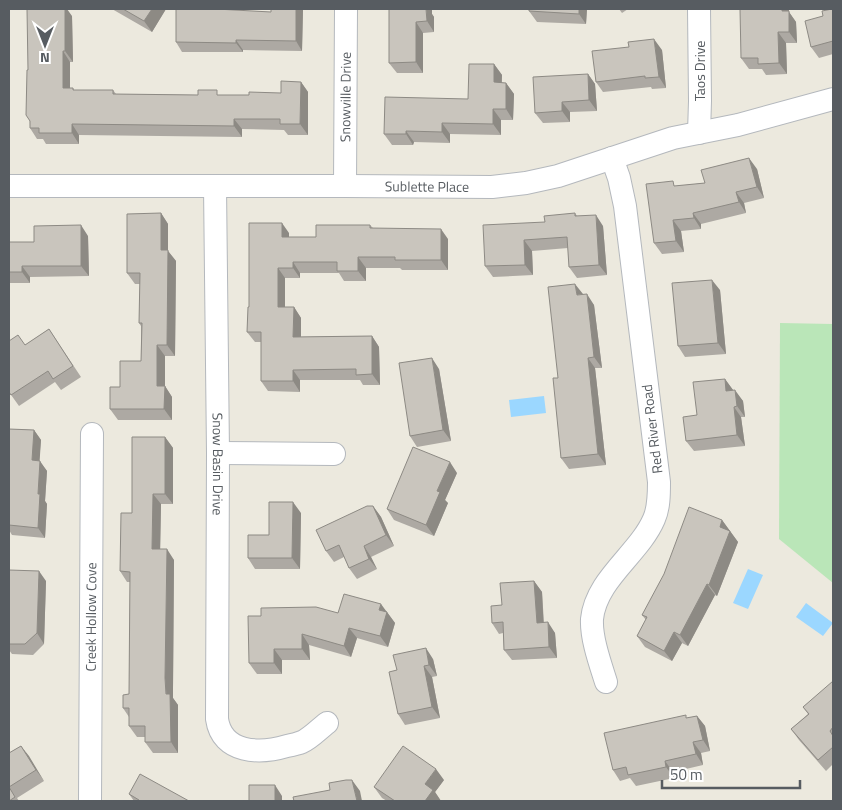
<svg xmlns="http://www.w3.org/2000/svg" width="842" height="810" font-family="'Titillium Web',sans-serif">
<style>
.green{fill:#bae6b8}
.water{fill:#9bd7ff}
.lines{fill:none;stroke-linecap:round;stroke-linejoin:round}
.minor-casing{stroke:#b4b8bd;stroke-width:24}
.minor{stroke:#fff;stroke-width:22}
.wall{fill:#ada9a3}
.shaded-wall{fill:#8d8a84}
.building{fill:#c9c5bd;stroke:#8d8a84}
.labels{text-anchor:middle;stroke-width:4.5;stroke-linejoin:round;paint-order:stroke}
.street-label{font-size:14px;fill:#575c61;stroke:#fff}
</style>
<rect width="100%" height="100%" fill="#ece9de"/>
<!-- green -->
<path class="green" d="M780,323L833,324V583L779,539Z"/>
<!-- water -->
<path class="water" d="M544,396L546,413L511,417L509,400Z
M748,569L763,575L748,609L733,603Z
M806,603L833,623L823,636L796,617Z"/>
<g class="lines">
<!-- minor casing -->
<g class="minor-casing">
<g id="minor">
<path d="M699,133L700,101L699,9"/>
<path id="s1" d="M9,186H345L492,187L526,183L558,176L673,138L738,125L833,99"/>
<path id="s2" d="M215,186L218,453L217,719C222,754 260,754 287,746C292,745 297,744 302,742C311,738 319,729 327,723"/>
<path id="s3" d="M345,186L346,9"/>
<path d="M218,453L334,454"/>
<path d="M606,682C600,663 591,638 592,619C596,579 639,554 654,519C659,508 659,494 659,482L625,206L619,178L612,158"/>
<path id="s4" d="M90,801L92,434"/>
</g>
</g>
<!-- minor -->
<use href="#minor" class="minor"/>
</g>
<!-- wall -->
<path class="wall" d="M112,9H166L152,32Z
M176,9H219L220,10L271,12L303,9L302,51L243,50V52H182L176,42Z
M389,9L432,14L434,17V32L423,33V73H397L389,63Z
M587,9L586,24L537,22L529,11Z
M619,9H628L622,13Z
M833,9V54L819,58L811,47L823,16Z
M789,12L796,22L797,43H786L787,74L766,75L762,69H749L741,58Z
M72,16L73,62H70V88H73L74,90H113L116,94L198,95H249L281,93L301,82L308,92V135H288L284,130L242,129V137L79,135V144H46L43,139H37L30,128L28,70Z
M629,47L662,50L666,88L652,89L651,87L603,92L596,82Z
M494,64L502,75V83H506L514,94L513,120H501V135L450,134V143L414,142L413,145H392L384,134L468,99Z
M588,74L595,84L597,111L570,112V122L543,123L535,113Z
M757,169L764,198L744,203L746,213L701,224V229L681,231L684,252L662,254L654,243L677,186L705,183Z
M161,213L168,224V251L176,261L175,356H165V386L172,397V420H118L110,409L120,387L141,361V326L139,323L140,284H135L127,273Z
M575,213L577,216L603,226L607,275L577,278L569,267L568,248L532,251L533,275L493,277L485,266L545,222Z
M370,225L373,228L448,239V270H402L400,268H366V281H344L339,273H300V278H285V307H294L301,318V337L372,336L379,347L380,385H363L360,380H300V392L268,391L261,381V342H255L247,332L249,307L289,233V237H316Z
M88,236L89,276L30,277V283H9V242H34Z
M720,290L726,354L685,357L678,346Z
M583,294L594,305L602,368H595L606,465L569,469L561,458L558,378Z
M49,329L81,377L61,390L55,382L19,406L9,392L25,345Z
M439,369L451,441L417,447L410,436Z
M725,379L733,390L743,401L745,417H741L745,446L694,451L686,441L697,415Z
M9,429L34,430L41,440L39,461L47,471L45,501L47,504L45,538L12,535L9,530Z
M165,437L173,448V504H161L160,549L174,560L173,688V698L178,705V753H153L145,742V737H137L129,726V717L123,708L129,694L130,582H127L120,571L132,513Z
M457,473L445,500L448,503L434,536L394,520L387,509Z
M373,506L381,517L394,546L371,557L377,569L357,579L349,568L344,557L334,562L326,551Z
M301,513L300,569H255L248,558L269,535Z
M722,520L738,542L717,596L715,595L688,646L682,643L672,661L645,647L637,636L646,620L642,615Z
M9,570L46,581L44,644L33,655L12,654L9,650Z
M534,581L542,592L544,623L555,633L557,658L512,660L504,650L503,633L499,634L492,623L502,605Z
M386,612H387L395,623L388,647L357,638L351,657L309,645L310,660H282V674H257L249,663L338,613Z
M433,659L437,676L432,677L440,718L405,725L398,714L397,670Z
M833,682V764L826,771L799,740L791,729L808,714L803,707Z
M697,716L705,726L710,751L701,753L703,765L673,772L674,778L636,786L630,778L620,781L613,770L688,718Z
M21,746L44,781L17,798L19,801H9V753Z
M444,780L435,792L441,801H387L382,798L374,787Z
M129,794L189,801H134Z"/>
<!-- shaded-wall -->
<path class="shaded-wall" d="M61,9H67L72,16L73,62L65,51Z
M152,9H166L152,32L144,21Z
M296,9H303L302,51L296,41Z
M426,9H432V14L434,17V32L427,21Z
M579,9H587L586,24L579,14Z
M782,9H789V12L796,22L797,43L789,32L782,11Z
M416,22L423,33V73L416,62Z
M778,32L786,43L787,74L779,63Z
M654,39L662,50L666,88L659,77Z
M236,40L243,50V52L236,43Z
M63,51L70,62V99L63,88Z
M494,64L502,75L501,93L494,82Z
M588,74L595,84L597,111L589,100Z
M301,82L308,92V135L300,124Z
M506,83L514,94L513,120L506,109Z
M562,102L570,112V122L562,111Z
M493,109L501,120V135L493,124Z
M234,119L242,129V137L234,126Z
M442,123L450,134V143L442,132Z
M72,124L79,135V144L72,133Z
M406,131L414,142L413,145L406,134Z
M749,158L757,169L764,198L757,187Z
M736,192L744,203L746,213L739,202Z
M161,213L168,224V251L176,261L175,356L167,345L161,250Z
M693,213L701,224V229L694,218Z
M596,215L603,226L607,275L599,265Z
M673,220L681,231L684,252L676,241Z
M282,223L289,233V247L282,237Z
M81,225L88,236L89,276L81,266Z
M441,229L448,239V270L441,260Z
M524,240L532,251L533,275L525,265Z
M358,257L366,268V281L358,271Z
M293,262L300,273V278L293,268Z
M22,266L30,277V283L22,272Z
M278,268L285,278V318L278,307Z
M712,280L720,290L726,354L718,343Z
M575,284L583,294L577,295Z
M587,294L594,305L602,368L594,357Z
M294,307L301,318V347L293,337Z
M372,336L379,347L380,385L372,374Z
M157,345L165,356V386L172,397V420L164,409L157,386Z
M432,358L439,369L451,441L443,430Z
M588,358L595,368L606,465L598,454Z
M293,370L300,380V392L293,381Z
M725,379L733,390L734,402L726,391Z
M735,390L743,401L745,417L737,406Z
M734,407L741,417L745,446L737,435Z
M34,430L41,440L39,470L32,460Z
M165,437L173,448V504L165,494Z
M40,461L47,471L45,501L47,504L45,538L38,528V494Z
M450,462L457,473L445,500L448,503L434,536L426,525L437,491Z
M153,494L161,504L160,560L152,549Z
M293,502L301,513L300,569L292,558Z
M373,506L381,517L394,546L386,535Z
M722,520L738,542L717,596L709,585L720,527Z
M364,546L371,557L377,569L369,559Z
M167,549L174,560L173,688V698L178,705V753L171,742L165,678Z
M39,571L46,581L44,644L37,633Z
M534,581L542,592L544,634L537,623Z
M707,584L715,595L688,646L680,635Z
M381,604L395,623L388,647L380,636L379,610Z
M548,622L555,633L557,658L549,647Z
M349,628L357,638L351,657L344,646Z
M674,632L682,643L672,661L664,651Z
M302,634L309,645L310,660L302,649Z
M426,648L433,659L437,676L429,665Z
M274,649L282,660V674L274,663Z
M424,666L432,677L440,718L432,707Z
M697,716L705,726L710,751L703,740Z
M693,742L701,753L703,765L696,754Z
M21,746L29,756L44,781L36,770Z
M665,761L673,772L674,778L666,767Z
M436,769L444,780L435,792L441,801H425V784Z
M352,780L360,791L362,801H357Z
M275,785L282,796V801H275Z"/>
<!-- building -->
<path class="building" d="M27,9H65V51H63V88H73V90H113V94L198,95V90H217V95H249V92L281,93V81L301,82L300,124H280V119H234V126L72,124V133H39V128H30V121L26,115L27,70H28Z
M123,9H152L144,21Z
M176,9H216L271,12V9H296V41L236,40V43L176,42Z
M389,9H426L427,21L416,22V62L389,63Z
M529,9H579V14L529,11Z
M740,9H782V11H789V32H778L779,63L758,64V58H741Z
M832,9H833V41L811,47L805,21L823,16L822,11Z
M654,39L659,77L645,78V76L596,82L592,51L629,47L628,42Z
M469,64H494V82L506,83V109H493V124L442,123V132L406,131V134H384L385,97L468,99Z
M588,74L589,100L562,102V111L535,113L533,77Z
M749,158L757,187L736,192L739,202L693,213L694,218L673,220L676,241L654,243L646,184L673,181L674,186L705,183L701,170Z
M161,213V250H168L167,345H157V386H165L164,409H110V387H120V361H141L142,323H139L140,273H127V214Z
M575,213V216L596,215L599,265L569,267L567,237L524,240L525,265L485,266L483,225L545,222L544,216Z
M249,223H282V237H316V225H370V228L441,229V260H395V257H358V271H337V262H293V268H278V307H294L293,337L372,336V374L356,375V369L293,370V381H261V332H247L248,307H249Z
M81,225V266H22V272H9V242H34V226Z
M712,280L718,343L678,346L672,283Z
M575,284L577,295L587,294L594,357L588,358L598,454L561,458L553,378H558L548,287Z
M49,329L73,366L53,379L48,371L11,395L9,392V341L18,335L25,345Z
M432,358L443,430L410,436L399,363Z
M725,379L726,391L735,390L737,406L734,407L737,435L686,441L683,417L697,415L693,382Z
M9,429L34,430L32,460L40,461L38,494H40L38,528L9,525Z
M132,437H165V494H153L152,549H167L165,678L166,694H170L171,742H145V726H129V708H123V695L129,694L130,572L120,571L121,513H132Z
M413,447L450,462L437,491L440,492L426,525L387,509Z
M269,502H293L292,558H248V535H269Z
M367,506H373L386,535L364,546L369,559L349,568L339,545L326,551L316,530Z
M689,507L722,520L720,527L730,531L709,585L707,584L680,635L674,632L664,651L637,636L647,617L642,615L664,574Z
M9,570L39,571L37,633L25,644H9Z
M534,581L537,623L548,622L549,647L504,650L503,622L492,623L491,606L502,605L500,583Z
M344,594L381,604L379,610L387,612L380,636L349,628L344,646L302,634V649H274V663H249L248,616H261V608L316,607L338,613Z
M426,648L429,665L424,666L432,707L398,714L389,672L397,670L393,655Z
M833,681V727L830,731L833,736V747L818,760L791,729L809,714L803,707Z
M686,715V718L697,716L703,740L693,742L696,754L665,761L666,767L628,775L626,767L613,770L604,733Z
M21,746L36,770L9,787L15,797L9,801V753Z
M403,746L436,769L425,784L433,790L425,801H395L374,787Z
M140,774L189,801H138L139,800L129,794Z
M346,780H352L357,801H294L293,797L330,790L329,783Z
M249,785H275V801H249Z"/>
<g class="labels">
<!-- street labels -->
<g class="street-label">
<text transform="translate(700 71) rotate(-90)" y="5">Taos Drive</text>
<text dy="5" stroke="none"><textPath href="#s3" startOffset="89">Snowville Drive</textPath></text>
<text dy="5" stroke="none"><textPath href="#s1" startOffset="418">Sublette Place</textPath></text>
<text transform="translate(652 429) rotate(-97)" y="5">Red River Road</text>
<text dy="5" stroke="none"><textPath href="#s2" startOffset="278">Snow Basin Drive</textPath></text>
<text dy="5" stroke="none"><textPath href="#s4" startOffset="184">Creek Hollow Cove</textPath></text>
</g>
</g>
<!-- border -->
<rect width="842" height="810" fill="none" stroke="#575c61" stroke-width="20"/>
<!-- north arrow -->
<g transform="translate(45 45) rotate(180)" stroke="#ffffff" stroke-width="4" paint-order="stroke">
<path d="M0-4L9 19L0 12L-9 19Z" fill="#575c61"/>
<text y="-8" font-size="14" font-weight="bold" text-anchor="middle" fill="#575c61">N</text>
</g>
<!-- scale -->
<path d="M662 780v8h138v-8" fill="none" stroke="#575c61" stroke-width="2.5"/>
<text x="670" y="780" font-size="15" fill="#575c61" stroke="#ffffff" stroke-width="4" paint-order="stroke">50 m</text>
</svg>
